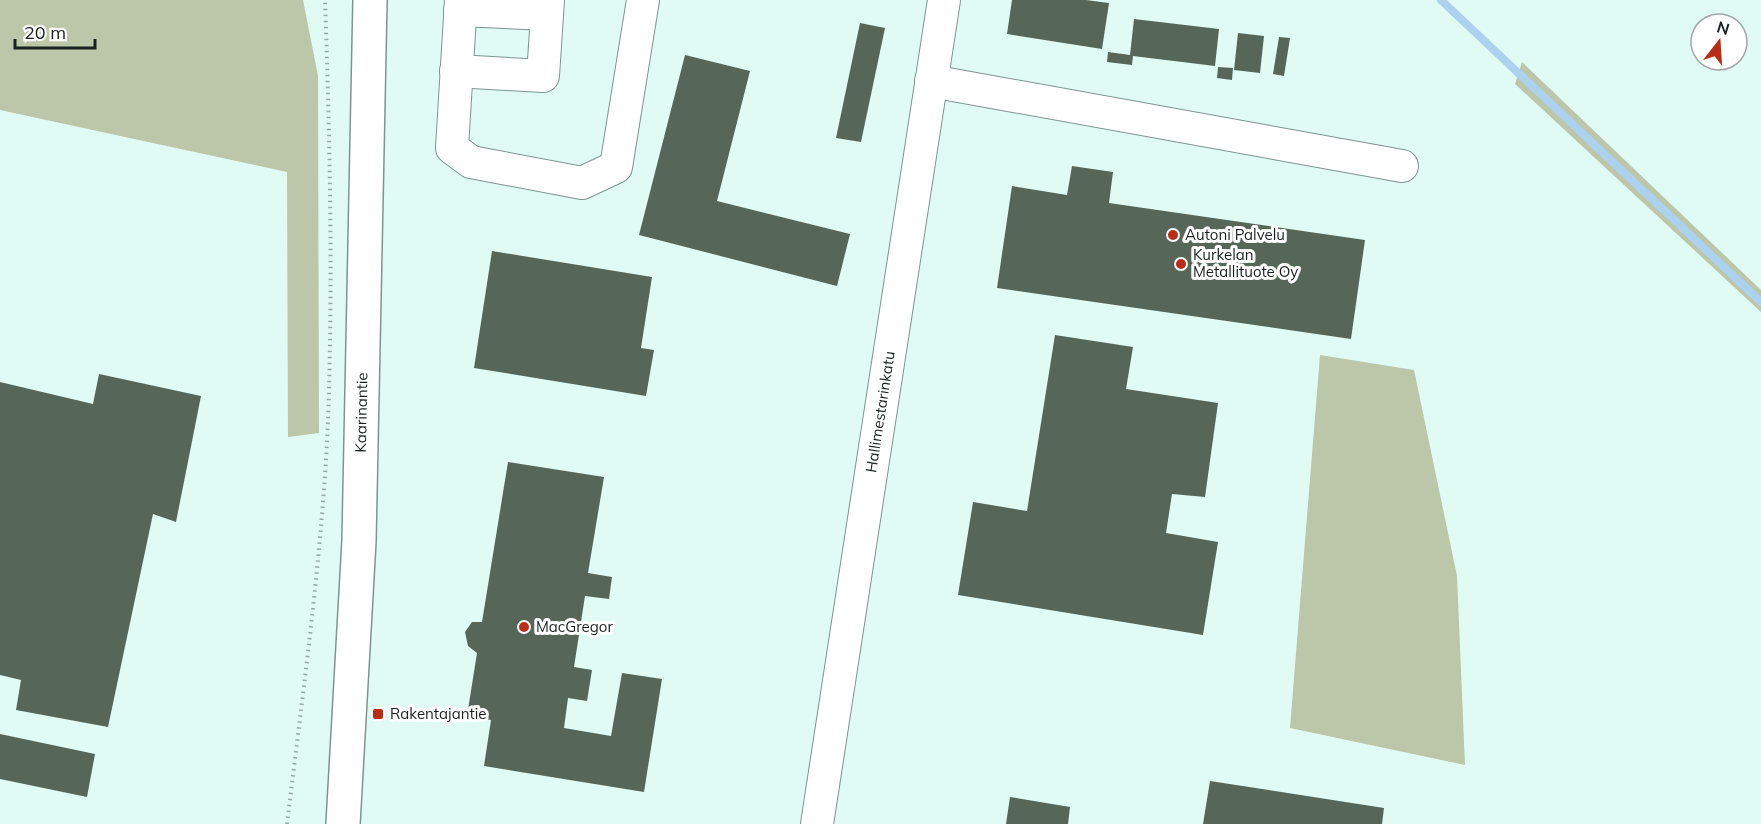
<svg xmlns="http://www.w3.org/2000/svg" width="1761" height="824" font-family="Mulish,sans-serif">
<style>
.green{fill:#bcc6a8}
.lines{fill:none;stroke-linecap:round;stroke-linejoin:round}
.stream{stroke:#acd2ef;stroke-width:8}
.building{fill:#56675a}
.minor-casing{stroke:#7d9590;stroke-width:34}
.major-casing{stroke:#7d9590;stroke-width:36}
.path{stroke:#95a8a4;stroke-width:4;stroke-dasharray:1.5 4.5;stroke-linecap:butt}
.minor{stroke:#fff;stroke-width:32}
.major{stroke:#fff;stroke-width:33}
.poi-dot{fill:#b92d16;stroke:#fff;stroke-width:2}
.labels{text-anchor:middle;stroke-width:6;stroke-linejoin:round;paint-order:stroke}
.poi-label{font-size:15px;fill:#192220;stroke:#fff;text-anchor:start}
.street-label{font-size:15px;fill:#192220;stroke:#fff}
</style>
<rect width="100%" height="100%" fill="#e0faf4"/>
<!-- green -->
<path class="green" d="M0,0H303L318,76L319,433L288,437L287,172L0,110Z
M1522,62L1761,290V312L1515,84Z
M1320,355L1414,370L1457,576L1465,765L1290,728Z"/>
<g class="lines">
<!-- stream -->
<path class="stream" d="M1441,0L1761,302"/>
</g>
<!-- building -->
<path class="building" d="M1012,0H1086L1109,3L1102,49L1007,34Z
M1134,19L1219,29L1215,66L1133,56L1132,65L1107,62L1108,52L1130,55Z
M860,23L885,28L861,142L836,138Z
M1238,33L1264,36L1260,73L1234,70Z
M1279,37L1290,38L1284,76L1273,74Z
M685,55L750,71L717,201L850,234L837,286L639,235Z
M1218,67L1233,68L1232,80L1217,78Z
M1072,166L1113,172L1109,203L1365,240L1351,339L997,288L1012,186L1067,195Z
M492,251L652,277L641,348L654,350L646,396L474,368Z
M1055,335L1133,347L1126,389L1218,403L1205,497L1172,494L1166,533L1218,542L1203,635L958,595L973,502L1027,511Z
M99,374L201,396L176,522L153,514L108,727L16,710L21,680L0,675V382L93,404Z
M508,462L604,477L588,573L612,577L609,599L585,596L574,667L592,670L587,701L568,698L564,728L611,736L622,673L662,679L644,792L484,766L491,720L467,716L477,653L468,646L465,632L472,622H482Z
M0,734L95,754L87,797L0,779Z
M1210,781L1384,808L1382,824H1203Z
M1010,797L1070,807L1068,824H1006Z"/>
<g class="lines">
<!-- minor casing -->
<g class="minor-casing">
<g id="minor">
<path d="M461,0L452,148L471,162L582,183L616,167L643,0"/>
<path d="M460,10L547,14"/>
<path d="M456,71L543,76L548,0"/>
<path d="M931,81L1402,166"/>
<path id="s1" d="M817,824L944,0"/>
</g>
</g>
<!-- major casing -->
<g class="major-casing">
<g id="major">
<path id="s2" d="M343,824L359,541L370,0"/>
</g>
</g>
<!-- path -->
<path class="path" d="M287,824C303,691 322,557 328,422C333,282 330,140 325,0"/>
<!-- minor -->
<use href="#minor" class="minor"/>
<!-- major -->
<use href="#major" class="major"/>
</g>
<!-- markers -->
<g class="poi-dot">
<circle cx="1173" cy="235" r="6"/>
<circle cx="1181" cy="264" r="6"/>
<circle cx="524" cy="627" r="6"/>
<rect x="372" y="708" width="12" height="12" rx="3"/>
</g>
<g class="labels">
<!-- poi labels -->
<g class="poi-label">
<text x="1185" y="240">Autoni Palvelu</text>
<text x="1193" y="260">Kurkelan<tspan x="1193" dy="17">Metallituote Oy</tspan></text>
<text x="536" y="632">MacGregor</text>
<text x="390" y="719">Rakentajantie</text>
</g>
<!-- street labels -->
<g class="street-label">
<text dy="5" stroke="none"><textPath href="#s2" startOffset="412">Kaarinantie</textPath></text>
<text dy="5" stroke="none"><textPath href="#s1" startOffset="417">Hallimestarinkatu</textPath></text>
</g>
</g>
<!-- north arrow -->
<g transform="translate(1719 42) rotate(17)"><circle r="28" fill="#ffffff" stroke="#a3a7a6" stroke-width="1.5"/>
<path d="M0-4.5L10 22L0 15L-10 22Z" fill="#b92d16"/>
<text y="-9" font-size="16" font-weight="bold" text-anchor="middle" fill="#192220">N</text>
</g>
<!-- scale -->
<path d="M15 39v9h80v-9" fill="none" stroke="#192220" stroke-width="3"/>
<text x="24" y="39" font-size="18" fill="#192220" stroke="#ffffff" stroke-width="4.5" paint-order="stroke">20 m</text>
</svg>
